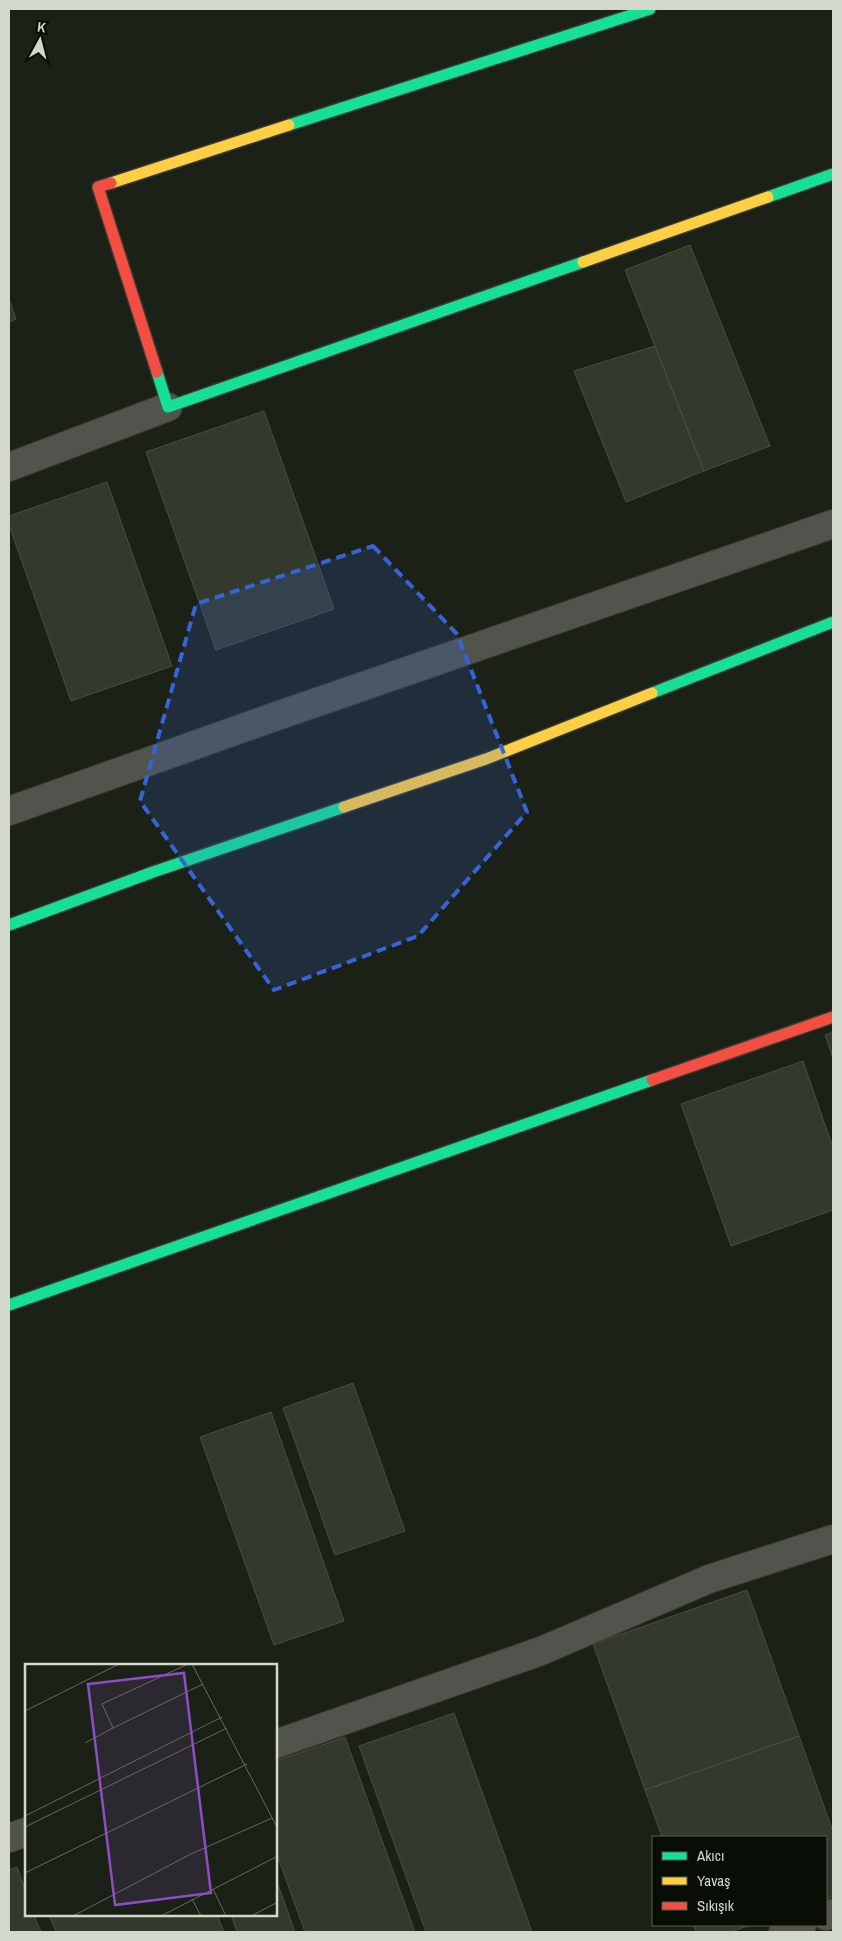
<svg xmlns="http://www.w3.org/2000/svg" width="842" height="1941" font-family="'Archivo Narrow',sans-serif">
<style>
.building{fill:#333a2b;stroke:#494e45}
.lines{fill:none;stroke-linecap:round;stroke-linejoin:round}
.street-casing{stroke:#373b33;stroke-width:30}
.fast-casing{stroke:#373b33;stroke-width:14}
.slow-casing{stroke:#373b33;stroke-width:14}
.jam-casing{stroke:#373b33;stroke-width:14}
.street{stroke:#50544c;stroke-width:28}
.fast{stroke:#16e098;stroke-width:11}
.slow{stroke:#ffcf43;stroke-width:11}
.jam{stroke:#f24e42;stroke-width:11}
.marked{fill:#3863d6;fill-opacity:0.2;stroke:#3863d6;stroke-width:4;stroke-dasharray:10 6;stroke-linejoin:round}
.inset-road{fill:none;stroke:#646b5f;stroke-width:1}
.view{fill:#8c4fc2;fill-opacity:0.15;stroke:#8c4fc2;stroke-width:2.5}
.inset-edge{fill:none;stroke:#d2d9cc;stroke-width:2.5}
</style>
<rect width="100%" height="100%" fill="#1b2116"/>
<!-- building -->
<path class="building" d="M690,245L770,446L704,471L625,270Z
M9,299L16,319L9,322Z
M655,346L704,471L626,502L574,371Z
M264,411L334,609L216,650L146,452Z
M107,482L172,666L71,701L9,525V516Z
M833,1032V1058L825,1035Z
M803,1061L833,1148V1210L731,1246L681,1104Z
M353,1383L405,1531L335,1555L283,1408Z
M271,1412L344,1621L274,1645L200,1437Z
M747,1590L799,1736L645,1790L593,1644Z
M454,1713L532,1932H426L359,1746Z
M799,1736L833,1832V1896L826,1899V1837H662L645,1790Z
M345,1737L415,1932H305L276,1852V1761Z
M17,1867L26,1892V1915H34L41,1932H9V1870Z
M276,1879L295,1932H237L231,1915H276Z
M49,1915H217L224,1932H56Z
M693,1925H751L730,1932H696Z"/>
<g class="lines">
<!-- street casing -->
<g class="street-casing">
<path id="street" d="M9,467L168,407
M9,811L274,717L833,524
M276,1744L541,1651L709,1579L833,1539
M9,1838L26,1832
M826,1916L833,1913
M783,1932L802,1925"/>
</g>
<!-- fast casing -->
<g class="fast-casing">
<path id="fast" d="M289,125L650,9
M768,197L833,174
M157,372L168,407L583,262
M652,693L833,622
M9,925L153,872L344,807
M9,1305L652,1080"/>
</g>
<!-- slow casing -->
<g class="slow-casing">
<path id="slow" d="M111,183L289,125
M583,262L768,197
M344,807L486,759L652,693"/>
</g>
<!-- jam casing -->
<g class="jam-casing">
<path id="jam" d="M111,183L98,187L157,372
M652,1080L833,1017"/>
</g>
<!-- street -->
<use href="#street" class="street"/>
<!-- fast -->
<use href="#fast" class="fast"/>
<!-- slow -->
<use href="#slow" class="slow"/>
<!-- jam -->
<use href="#jam" class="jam"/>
</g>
<!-- marked area -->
<path class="marked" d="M373,546L457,634L527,812L418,936L274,990L140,801L196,604Z"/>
<!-- overview -->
<g transform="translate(25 1664)">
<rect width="252" height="252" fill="#1b2116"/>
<path class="inset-road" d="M163,0L77,40L88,64L178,20M167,0L253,165M0,47L94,0M60,79L88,64M0,152L197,53M0,163L202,64M0,209L222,100M188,225L201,252M167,235L176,252M48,252L166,190L247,154M136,252L253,192M226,252L253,238"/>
<path class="view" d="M159,9L186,229L90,241L63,20Z"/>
<rect width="252" height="252" class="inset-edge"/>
</g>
<!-- border -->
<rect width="842" height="1941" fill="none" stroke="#d2d9cc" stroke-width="20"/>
<!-- legend -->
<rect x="652" y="1836" width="175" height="90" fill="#080d05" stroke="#595f55"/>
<rect x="662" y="1852" width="25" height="8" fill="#16e098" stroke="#595f55"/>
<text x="697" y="1861" font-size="15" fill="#d2d9cc">Akıcı</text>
<rect x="662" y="1877" width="25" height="8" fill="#ffcf43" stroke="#595f55"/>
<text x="697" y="1886" font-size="15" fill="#d2d9cc">Yavaş</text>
<rect x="662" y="1902" width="25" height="8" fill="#f24e42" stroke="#595f55"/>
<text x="697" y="1911" font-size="15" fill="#d2d9cc">Sıkışık</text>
<!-- north arrow -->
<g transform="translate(40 40) rotate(7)" stroke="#080d05" stroke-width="4" paint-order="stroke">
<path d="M0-4L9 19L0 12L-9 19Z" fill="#d2d9cc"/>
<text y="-8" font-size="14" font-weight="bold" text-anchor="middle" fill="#d2d9cc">K</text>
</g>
</svg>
